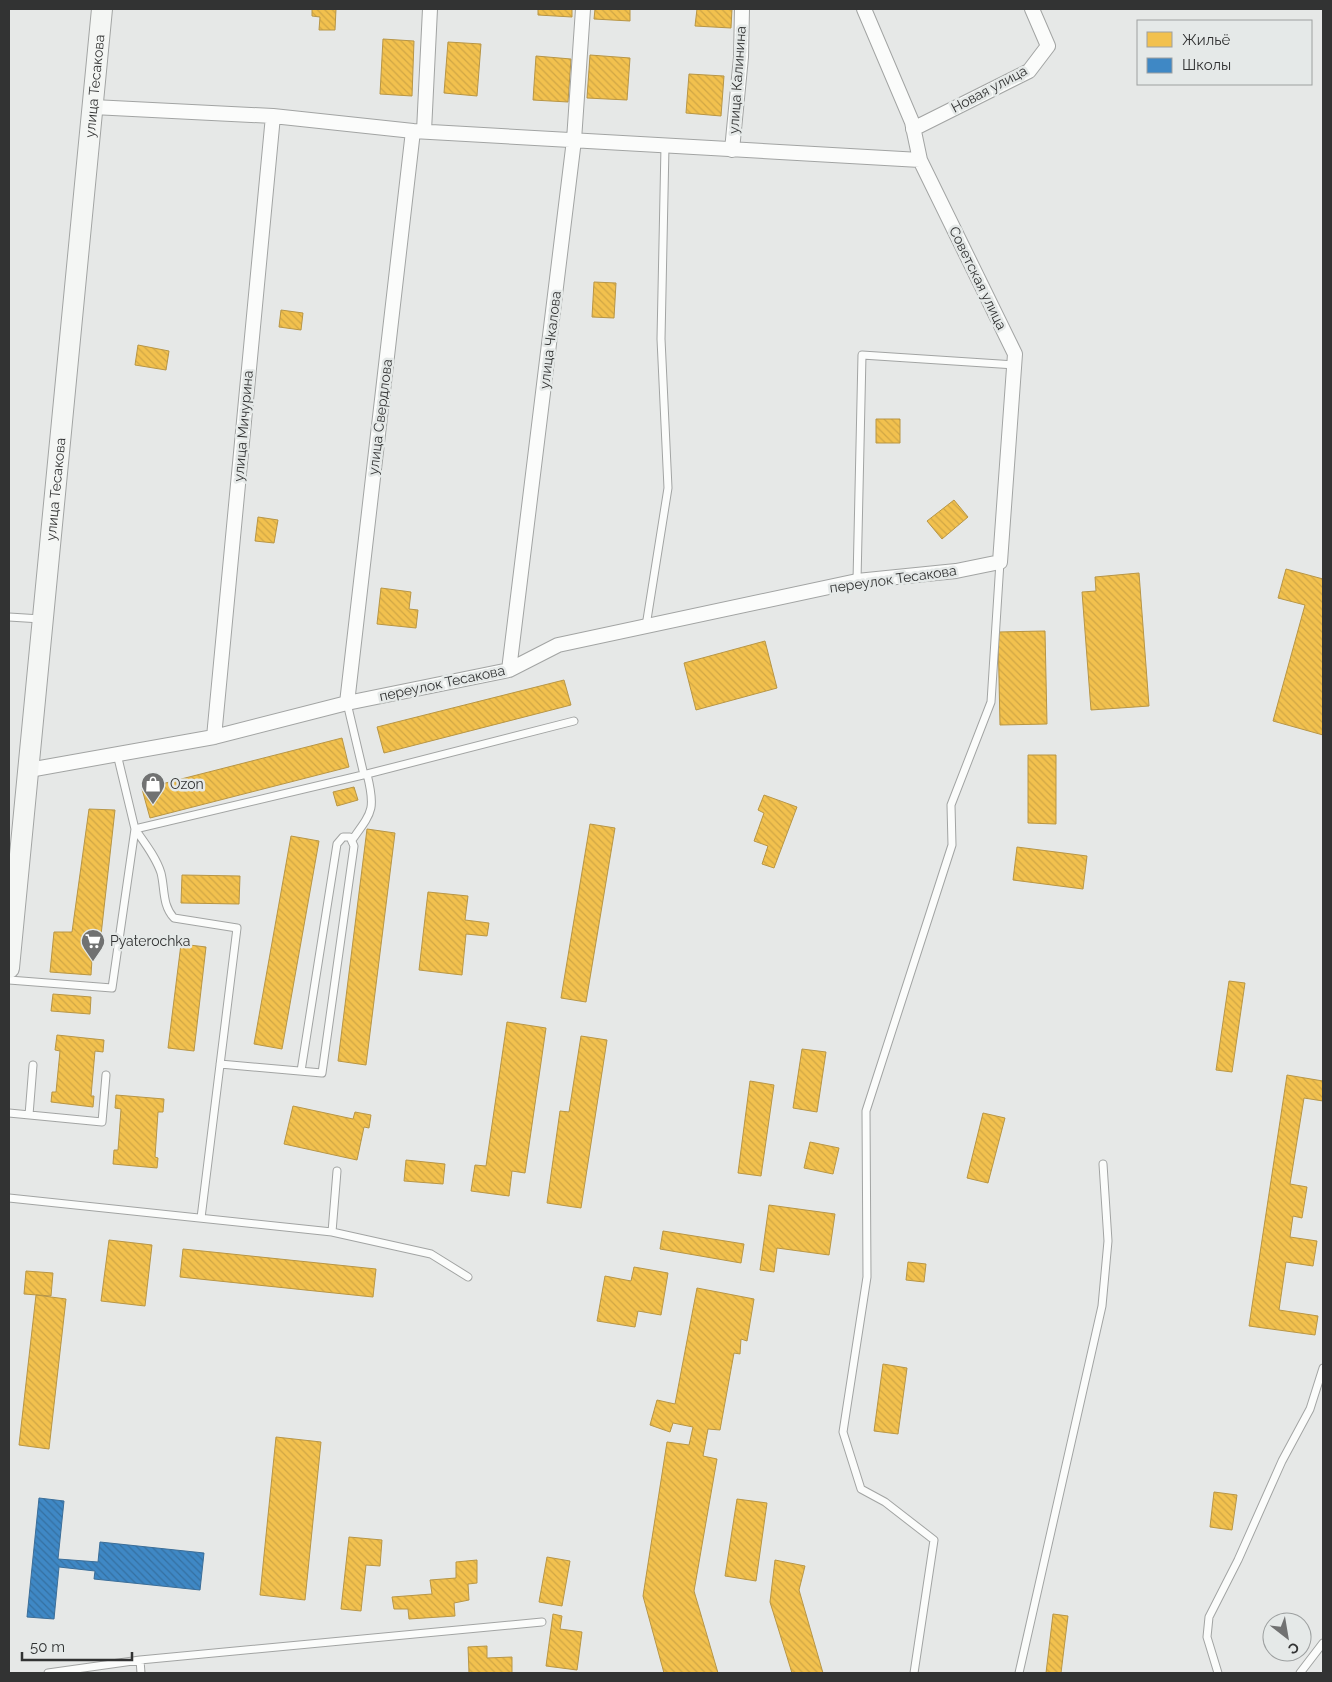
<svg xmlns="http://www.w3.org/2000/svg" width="1332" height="1682" font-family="Raleway,sans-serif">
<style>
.homes{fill:url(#homes-back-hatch);stroke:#b89646}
.schools{fill:url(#schools-back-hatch);stroke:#3b6e99}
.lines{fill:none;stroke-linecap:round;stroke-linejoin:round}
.service-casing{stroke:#a2a4a3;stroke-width:9}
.minor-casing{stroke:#a2a4a3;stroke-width:16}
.secondary-casing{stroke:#a2a4a3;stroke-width:22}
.service{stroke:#fbfcfb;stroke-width:7}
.minor{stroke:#fbfcfb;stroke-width:14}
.secondary{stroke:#f4f6f4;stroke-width:20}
.labels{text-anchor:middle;stroke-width:5;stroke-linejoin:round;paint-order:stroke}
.street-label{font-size:14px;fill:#323333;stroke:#e5e9e8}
.poi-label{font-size:14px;fill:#323333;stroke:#e5e9e8;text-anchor:start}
</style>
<defs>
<pattern id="homes-back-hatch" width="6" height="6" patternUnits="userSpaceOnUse" patternTransform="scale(1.25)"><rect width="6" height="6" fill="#f2c14e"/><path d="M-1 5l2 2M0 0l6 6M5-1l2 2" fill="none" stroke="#d0a645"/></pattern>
<pattern id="schools-back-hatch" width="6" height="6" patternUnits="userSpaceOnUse" patternTransform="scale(1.25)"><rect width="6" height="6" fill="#3f88c5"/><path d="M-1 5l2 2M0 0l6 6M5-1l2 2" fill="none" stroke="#3570a1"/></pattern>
</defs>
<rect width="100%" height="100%" fill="#e6e8e7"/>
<!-- homes -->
<path class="homes" d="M312,9H336L335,30H319L320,17L312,16Z
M538,9H572V17L538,15Z
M595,9H630V21L594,19Z
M697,9H732L731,28L695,26Z
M383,39L414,41L412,96L380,94Z
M448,42L481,44L477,96L444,93Z
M590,55L630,58L627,100L587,98Z
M536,56L571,59L568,102L533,100Z
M689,74L724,76L721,116L686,113Z
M594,282L616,283L614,318L592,317Z
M281,310L303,313L301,330L279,327Z
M138,345L169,351L166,370L135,365Z
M876,419H900V443H876Z
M954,500L968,517L942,539L927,521Z
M258,517L278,520L274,543L255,541Z
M1286,569L1323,579V735L1273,721L1305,605L1278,598Z
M1139,573L1149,706L1091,710L1082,592L1096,591L1095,577Z
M381,588L411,592L409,609L418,610L416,628L377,624Z
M1045,631L1047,724L1000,725L998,632Z
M765,641L777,688L696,710L684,663Z
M564,680L571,705L384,753L377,727Z
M342,738L349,767L150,818L142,789Z
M1028,755H1056V824L1028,823Z
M354,787L358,800L337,806L333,792Z
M764,795L797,807L774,868L762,864L768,846L754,841L764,813L758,810Z
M89,809L115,810L100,944L93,943L91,975L50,972L54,932H72Z
M590,824L615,828L586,1002L561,998Z
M367,829L395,833L366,1065L338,1061Z
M291,836L319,841L282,1049L254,1044Z
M1017,847L1087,856L1083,889L1013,880Z
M182,875L240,876L239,904L181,903Z
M428,892L468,896L465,920L489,923L487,936L466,934L462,975L419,970Z
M181,944L206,947L194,1051L168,1048Z
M1229,981L1245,983L1232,1072L1216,1070Z
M53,994L91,997L90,1014L51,1011Z
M507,1022L546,1028L525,1173L512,1171L509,1196L471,1191L475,1165L486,1166Z
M57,1035L104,1040L103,1052L95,1051L91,1096H94L93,1107L51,1102L52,1092H56L60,1051L55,1050Z
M581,1036L607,1040L581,1208L547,1203L560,1111L569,1112Z
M802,1049L826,1052L817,1112L793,1108Z
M1287,1075L1323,1081V1101L1304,1098L1290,1184L1307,1187L1302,1218L1293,1216L1290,1237L1317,1241L1313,1266L1286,1262L1279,1310L1318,1316L1315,1335L1249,1326Z
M750,1081L774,1085L761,1176L738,1173Z
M116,1095L164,1099L163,1112H158L155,1157L158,1158L157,1168L113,1164L114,1150H118L121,1109L115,1108Z
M293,1106L353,1119L355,1112L371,1115L369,1128L364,1127L357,1160L284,1144Z
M983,1113L1005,1118L988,1183L967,1178Z
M810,1142L839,1148L833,1174L804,1168Z
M406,1160L445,1164L443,1184L404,1181Z
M769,1205L835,1214L829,1255L777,1248L774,1272L760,1270Z
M663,1231L744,1244L741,1263L660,1249Z
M109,1240L152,1245L145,1306L101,1301Z
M183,1249L376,1269L373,1297L180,1277Z
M908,1262L926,1264L924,1282L906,1280Z
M634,1267L668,1273L661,1315L638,1311L635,1327L597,1321L605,1276L631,1281Z
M26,1271L53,1273L51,1296L24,1294Z
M697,1288L754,1299L747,1341L741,1339L740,1354L734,1353L720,1430L708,1429L703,1456L717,1459L694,1591L718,1673H664L643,1596L667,1442L689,1445L693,1427L673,1423L670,1432L650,1425L657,1400L675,1404Z
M36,1295L66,1299L49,1449L19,1445Z
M883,1364L907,1368L898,1434L874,1431Z
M276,1437L321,1442L305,1600L260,1595Z
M1214,1492L1237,1495L1232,1530L1210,1527Z
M737,1499L767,1503L756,1581L725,1576Z
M349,1537L382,1540L380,1566L366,1565L361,1611L341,1609Z
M547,1557L570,1561L562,1606L539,1602Z
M477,1560V1583L468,1584L469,1600L454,1603L455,1616L409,1619L408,1609H394L392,1597L432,1594L430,1580L456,1578V1562Z
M775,1560L805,1566L799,1590L823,1673H792L770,1602Z
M553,1614L562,1616L560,1629L582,1632L577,1670L546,1666Z
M1053,1614L1068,1616L1061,1673H1046Z
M487,1646V1658L512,1657V1673H469L468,1647Z"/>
<!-- schools -->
<path class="schools" d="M39,1498L64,1501L58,1559L98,1562L100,1542L204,1553L200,1590L94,1579L95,1571L59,1567L54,1619L27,1617Z"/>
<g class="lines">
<!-- service casing -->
<g class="service-casing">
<path id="service" d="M857,581L862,355L1015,365
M9,617L41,619
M646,626L668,488L661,339L665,146
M347,703L364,775
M117,754L135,829L367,774L574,721
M135,829C144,842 156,857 161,873C165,889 162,905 174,918L237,928L201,1218
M352,840C372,812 376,810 367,774
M9,980L112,988L135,829
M220,1064L322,1073L354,846L350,837H343L337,844L301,1071
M9,1113L102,1122L106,1075
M29,1115L33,1065
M9,1198L332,1232L431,1254L468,1277
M332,1232L337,1171
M140,1660L141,1673
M48,1673L140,1660L542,1622
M914,1673L934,1540L885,1502L861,1489L843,1432L867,1277L866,1111L952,845L951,805L991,702L1000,562
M1019,1673L1102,1306L1108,1241L1103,1164
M1218,1673L1207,1637L1209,1617L1238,1560L1282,1461L1310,1409L1323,1368
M1300,1673L1323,1643"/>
</g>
<!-- minor casing -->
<g class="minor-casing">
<path id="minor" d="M93,107L273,116L413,131L920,160
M913,129L1029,71L1048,46L1032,9
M424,131L430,9
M732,150L741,57L742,9
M509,670L574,140L583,9
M347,703L413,131
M214,737L273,116
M29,770L214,737L347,703L509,670L558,645L857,581L956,571L1000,562L1015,354L920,160L912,122L864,9"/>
</g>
<!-- secondary casing -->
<g class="secondary-casing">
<g id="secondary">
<path id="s1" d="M9,968L102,9"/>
</g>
</g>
<!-- service -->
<use href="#service" class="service"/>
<!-- minor -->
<use href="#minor" class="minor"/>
<!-- secondary -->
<use href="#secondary" class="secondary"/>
</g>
<!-- icons -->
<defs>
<g id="shop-pin" transform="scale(1.25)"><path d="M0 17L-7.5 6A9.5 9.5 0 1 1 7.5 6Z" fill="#717272" stroke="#e5e9e8"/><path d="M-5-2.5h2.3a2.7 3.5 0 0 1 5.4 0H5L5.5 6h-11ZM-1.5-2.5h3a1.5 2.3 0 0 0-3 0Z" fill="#fff"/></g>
<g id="supermarket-pin" transform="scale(1.25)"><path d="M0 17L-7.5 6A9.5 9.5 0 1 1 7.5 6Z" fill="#717272" stroke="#e5e9e8"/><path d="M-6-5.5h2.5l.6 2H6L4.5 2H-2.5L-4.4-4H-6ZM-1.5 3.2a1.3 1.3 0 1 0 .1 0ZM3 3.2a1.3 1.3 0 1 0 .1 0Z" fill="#fff"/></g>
</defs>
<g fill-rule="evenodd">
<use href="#shop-pin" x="153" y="784"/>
<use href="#supermarket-pin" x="93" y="941"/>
</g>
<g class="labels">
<!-- street labels -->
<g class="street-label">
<text transform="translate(737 80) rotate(-86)" y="5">улица Калинина</text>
<text dy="5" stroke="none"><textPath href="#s1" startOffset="886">улица Тесакова</textPath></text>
<text transform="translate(989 89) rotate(-28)" y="5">Новая улица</text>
<text transform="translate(978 278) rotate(64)" y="5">Советская улица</text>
<text transform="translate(550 340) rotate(-83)" y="5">улица Чкалова</text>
<text transform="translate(380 417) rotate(-83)" y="5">улица Свердлова</text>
<text transform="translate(243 426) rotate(-85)" y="5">улица Мичурина</text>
<text dy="5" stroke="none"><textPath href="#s1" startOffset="481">улица Тесакова</textPath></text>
<text transform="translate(893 579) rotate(-8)" y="5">переулок Тесакова</text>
<text transform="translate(442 683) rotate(-12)" y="5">переулок Тесакова</text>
</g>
<!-- poi labels -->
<g class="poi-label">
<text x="170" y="789">Ozon</text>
<text x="110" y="946">Pyaterochka</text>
</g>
</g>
<!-- border -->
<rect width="1332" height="1682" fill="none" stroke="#323333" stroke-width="20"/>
<!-- legend -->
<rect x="1137" y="20" width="175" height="65" fill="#e5e9e8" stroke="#9da0a0"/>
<rect x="1147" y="32" width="25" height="15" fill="#f2c14e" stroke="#9da0a0"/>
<text x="1182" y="45" font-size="15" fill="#323333">Жильё</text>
<rect x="1147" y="58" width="25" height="15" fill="#3f88c5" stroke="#9da0a0"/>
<text x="1182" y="70" font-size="15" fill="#323333">Школы</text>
<!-- north arrow -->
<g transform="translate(1287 1637) rotate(149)"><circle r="24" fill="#e5e9e8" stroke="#9da0a0"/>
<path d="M0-4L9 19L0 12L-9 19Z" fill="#717272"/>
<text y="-8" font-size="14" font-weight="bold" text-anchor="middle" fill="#323333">С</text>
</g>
<!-- scale -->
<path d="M22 1652v8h110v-8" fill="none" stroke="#323333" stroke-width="2.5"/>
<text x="30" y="1652" font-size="15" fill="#323333" stroke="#e5e9e8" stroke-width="4" paint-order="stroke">50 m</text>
</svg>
